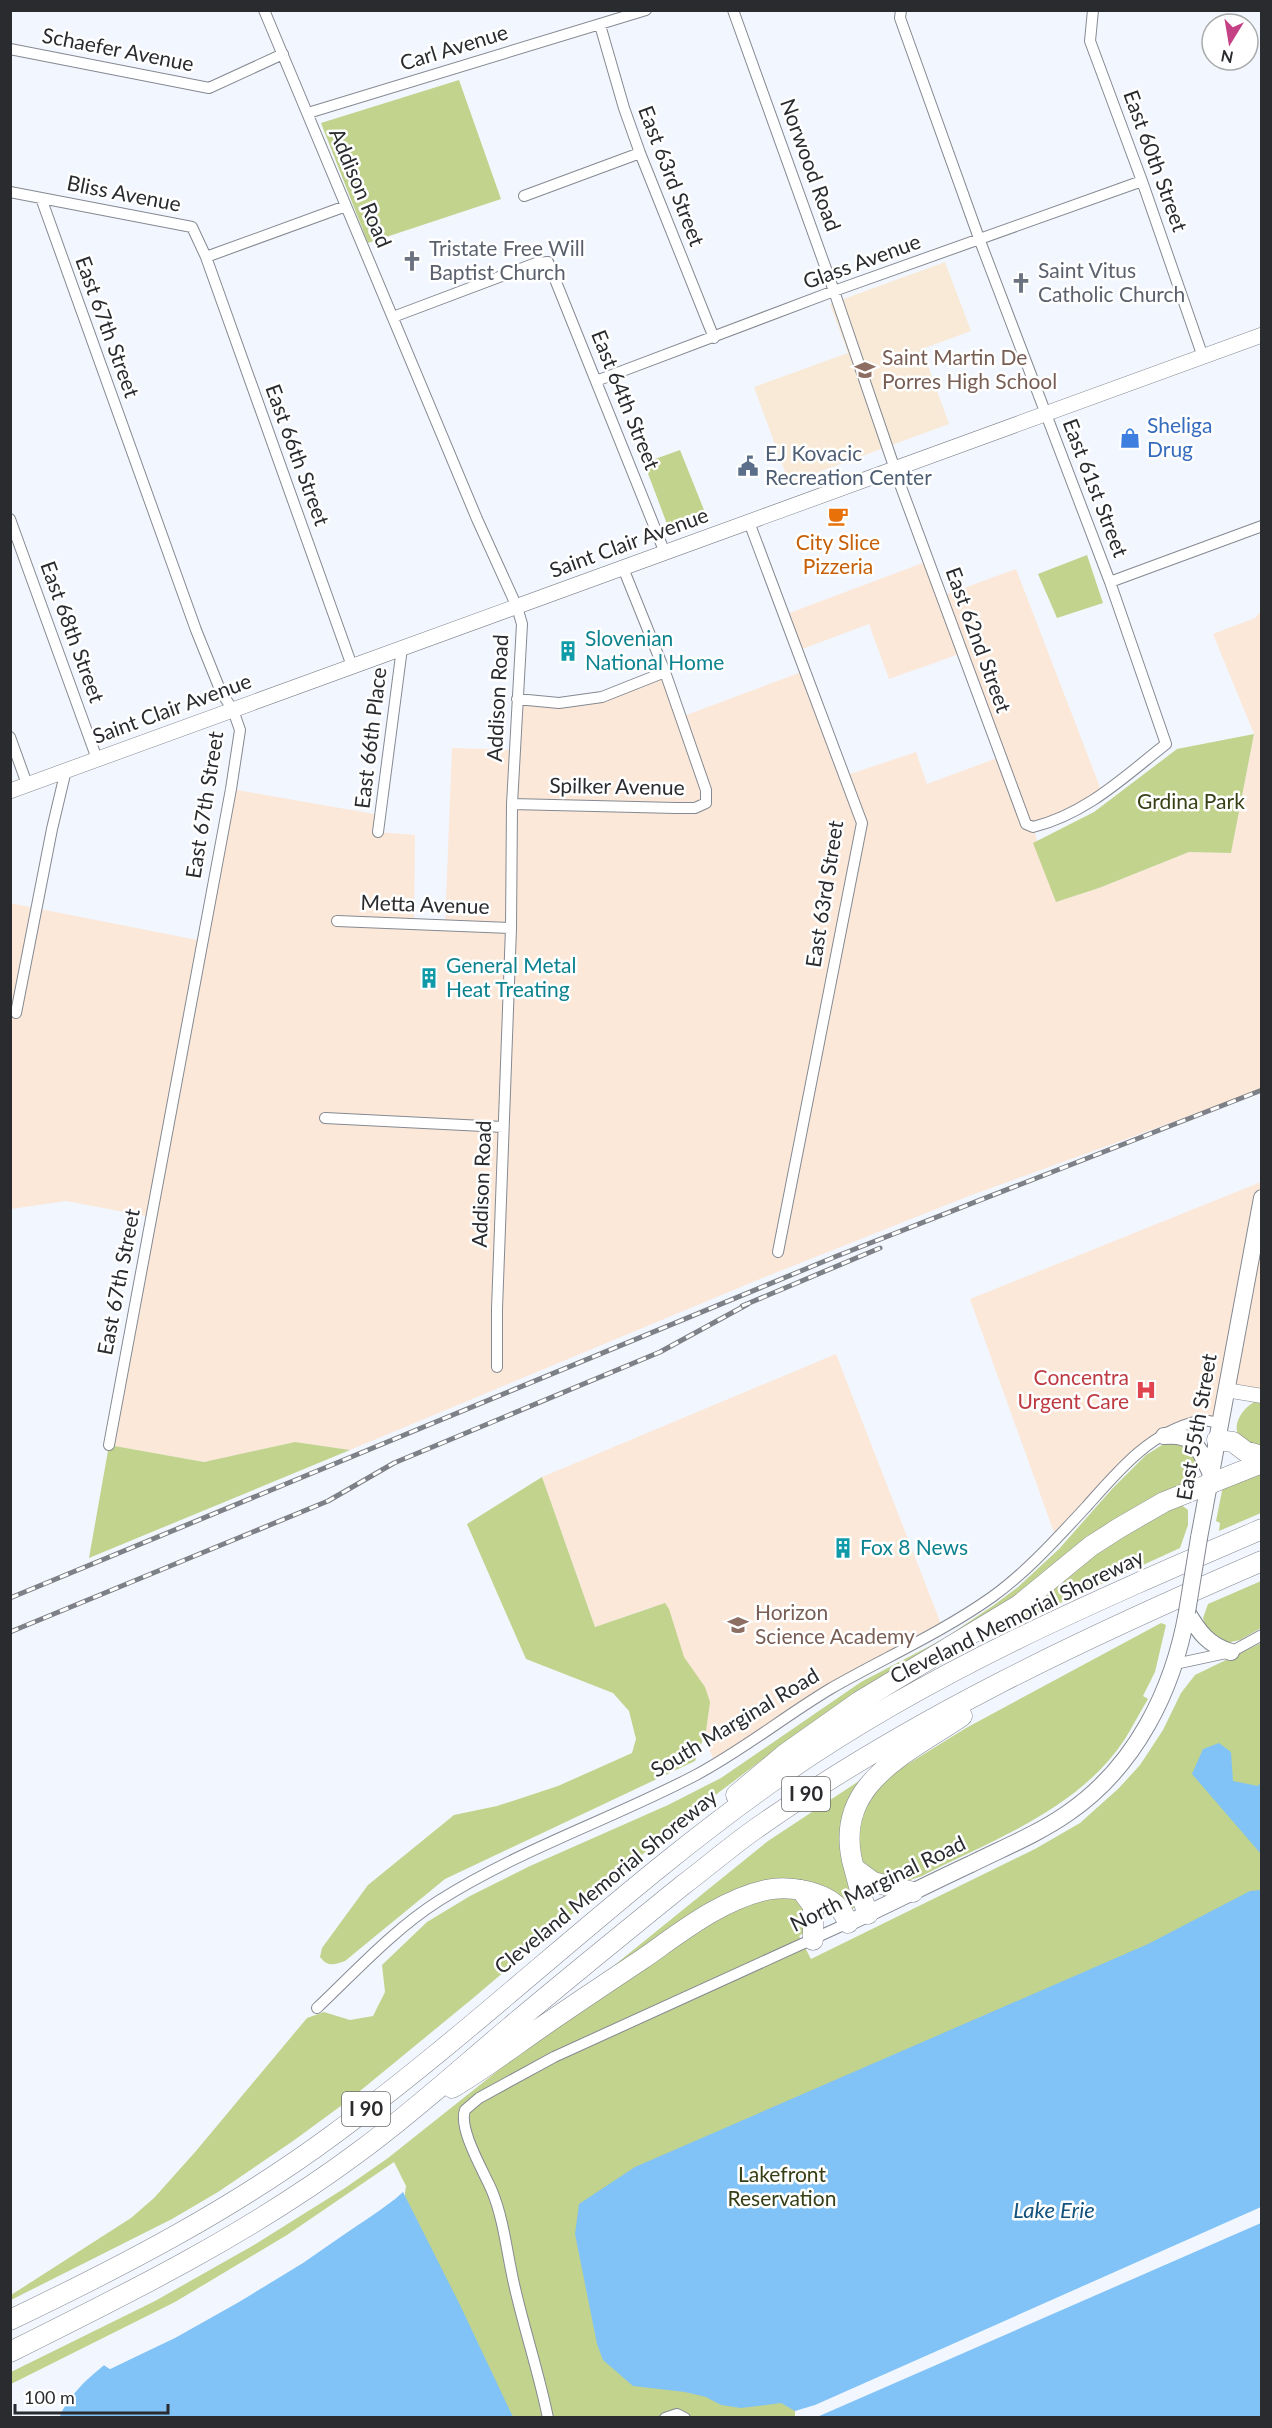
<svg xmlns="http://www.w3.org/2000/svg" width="1272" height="2428" font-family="Lato,sans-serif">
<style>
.industrial{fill:#fbe8d8}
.education{fill:#f8ead6}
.green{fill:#c1d38d}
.water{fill:#81c3f7}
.pier{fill:#f2f6ff}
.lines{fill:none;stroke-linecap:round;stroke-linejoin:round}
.minor-casing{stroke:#858991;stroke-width:12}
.tertiary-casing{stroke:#858991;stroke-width:15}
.secondary-casing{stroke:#858991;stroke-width:16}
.primary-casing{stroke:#858991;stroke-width:18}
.motorway-casing{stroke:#858991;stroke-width:21}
.minor{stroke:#fff;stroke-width:10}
.tertiary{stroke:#fff;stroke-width:14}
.secondary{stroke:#fff;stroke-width:15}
.primary{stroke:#fff;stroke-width:16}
.motorway{stroke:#fff;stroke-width:20}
.rail-casing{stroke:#7d8086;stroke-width:5}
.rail{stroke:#fff;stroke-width:3;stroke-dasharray:9;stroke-linecap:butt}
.primary-bridge-casing{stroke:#858991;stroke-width:18;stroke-linecap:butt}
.primary-bridge{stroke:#fff;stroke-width:16}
.labels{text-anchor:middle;stroke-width:5;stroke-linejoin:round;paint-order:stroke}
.shield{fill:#fff;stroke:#696b6d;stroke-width:1.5}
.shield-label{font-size:20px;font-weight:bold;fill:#292b2e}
.street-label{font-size:21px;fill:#292b2e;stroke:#fff}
.worship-label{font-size:21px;fill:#5b616d;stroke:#fff;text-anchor:start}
.education-label{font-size:21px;fill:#785e54;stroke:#fff;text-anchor:start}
.shop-label{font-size:21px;fill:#366cbe;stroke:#fff;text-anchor:start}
.service-label{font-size:21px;fill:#4e5e75;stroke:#fff;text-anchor:start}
.food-label{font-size:21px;fill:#c56008;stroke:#fff}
.culture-label{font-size:21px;fill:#0d838f;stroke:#fff;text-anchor:start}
.park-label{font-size:21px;fill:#363f16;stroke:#fff}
.health-label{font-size:21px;fill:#be3a42;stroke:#fff;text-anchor:end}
.water-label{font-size:22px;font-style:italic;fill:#14537e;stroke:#fff}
</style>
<rect width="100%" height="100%" fill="#f2f6ff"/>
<!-- industrial -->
<path class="industrial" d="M928,561L942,596L1016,569L1103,795L1033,827L1056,902L1099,888L1189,852L1231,853L1254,734L1213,634L1255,618L1261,611V1090L969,1196L760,1279L350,1450L295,1442L204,1462L109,1445L151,1217L66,1201L11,1209L10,903L202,941L231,789L380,815L378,832L415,835L414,924L445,925L452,748L515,750L517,699L602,697L665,672L681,717L804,671L844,776L916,752L927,784L1000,757L962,653L889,679L869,624L797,651L784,615Z
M1261,1182V1396L1226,1390L1220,1423L1201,1420L1148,1445L1056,1538L970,1299Z
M836,1354L943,1629L831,1689L715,1763L652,1607L595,1627L542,1477Z"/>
<!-- education -->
<path class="education" d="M945,262L971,331L922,349L949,424L789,483L754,387L848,353L830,304Z"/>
<!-- green -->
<path class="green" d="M459,80L501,199L368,243L321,123Z
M680,450L704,510L667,524L644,463Z
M1087,555L1103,603L1057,618L1038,574Z
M1254,734L1231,853L1189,852L1099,888L1056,902L1033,843L1094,812L1177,749Z
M1254,1402L1261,1403V1451C1256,1448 1248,1446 1244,1442C1228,1429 1241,1410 1254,1402Z
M295,1442L350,1450L89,1558L109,1445L204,1462Z
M1175,1442L1186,1443L1197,1456L1194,1477L1185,1487L770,1754L690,1814L472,1999L349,2100L293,2141L218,2192L172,2219L11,2300V2295L131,2218L154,2198L196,2151L307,2018L324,2012L350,2020L373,2016L385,1992L382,1965L427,1922L470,1896L530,1866L668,1805L721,1778L861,1682L945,1638L994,1605L1018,1587L1059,1549L1112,1489L1146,1455L1162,1445Z
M1261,1466V1513L1219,1531L1220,1523L1216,1521L1223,1486Z
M542,1477L595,1627L665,1603L669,1609L684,1657L705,1687L710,1702L706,1731L695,1761L445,1879L345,1961C334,1965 328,1967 320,1957L322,1948L368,1885L454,1815L497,1806L558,1786L632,1753L636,1739L629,1711L613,1693L526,1659L467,1524Z
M1180,1504L1188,1510V1525L1180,1548L1008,1627L1003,1622L1067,1570Z
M1261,1581V1628L1240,1640L1227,1643L1207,1631L1203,1618L1208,1604Z
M1161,1623L1166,1625L1155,1672L1143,1696L1148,1699C1140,1712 1133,1726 1125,1739C1079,1809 993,1840 922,1876L901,1883L867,1873L856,1851L864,1804L887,1777L966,1728Z
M1261,1643V2251L886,2417H489L399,2232L406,2186L394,2162L287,2235L175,2302L11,2384V2372L155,2301L254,2245L345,2188L388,2158L515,2057L699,1930L732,1912L754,1903L793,1895L806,1903L805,1932L799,1936L811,1959L1035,1849L1080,1823L1119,1788L1140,1765L1163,1730L1181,1693L1195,1675Z
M865,1777L848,1806L859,1905L852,1909L843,1901L765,1885L601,1976L768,1841Z"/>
<!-- water -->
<path class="water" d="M1219,1743L1231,1752L1233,1781L1258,1786L1261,1782V1854L1192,1774L1203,1749Z
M1261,1890V2417H795V2411L781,2403L741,2408L721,2405L706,2397L685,2392L633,2386L603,2360L597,2344L575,2234L579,2204L635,2167L1148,1944L1250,1891Z
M403,2192L460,2305L513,2417L59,2418C68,2396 86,2380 104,2365L110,2369C190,2330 267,2288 340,2237C362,2222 384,2209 403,2192Z"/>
<!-- pier -->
<path class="pier" d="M402,2189H405L395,2199L303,2263L239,2302L175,2338L110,2369L104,2365L82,2383L63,2408L59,2417L56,2418L61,2406L80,2381L103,2363L110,2366L174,2335L238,2299L301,2260Z
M1261,2207V2223L817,2417H795V2411L815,2405Z"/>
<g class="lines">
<!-- minor casing -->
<g class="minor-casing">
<path id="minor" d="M264,10L477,519L517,607L522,624L512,804L511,928L497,1309V1367
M733,10L834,291L901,487L1026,824L1033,827C1086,814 1124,777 1166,744L1110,582L980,241L900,18L901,10
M1093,10L1090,41L1142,181L1203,357
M600,25L624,108L640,153L714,338
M10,49L209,88L283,54
M308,113L646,10
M10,192L192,227L206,257L352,666
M524,196L640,153
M41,198L196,630L221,692L233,710L240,730L231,789L109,1445
M206,257L346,206
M393,317L536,263L548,262L665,553
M596,381L834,291L1142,181
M10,519L97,759
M749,522L862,823L778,1252
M1110,582L1262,526
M517,699L559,703L602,697L665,672
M10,737L27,784
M512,804L676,808H695L706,803V790L665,672L623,568
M378,832L402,648
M337,921L511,928
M16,1013L52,829L66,770
M325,1118L503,1127
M1175,1664L1231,1652L1262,1635
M317,2008C356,1971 394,1929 440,1900C521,1849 612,1819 696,1775C743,1750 785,1716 830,1689C884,1658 941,1633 992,1597C1027,1572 1058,1537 1087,1506C1118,1471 1150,1432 1198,1421C1205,1419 1213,1422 1220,1423
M548,2418C539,2373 524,2329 514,2284C507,2254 504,2220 492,2191C484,2172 458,2129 465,2110L479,2098L554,2057L848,1923
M665,2418L677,2414L685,2418"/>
</g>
<!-- tertiary casing -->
<g class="tertiary-casing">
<path id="tertiary" d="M1226,1390L1262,1396"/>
</g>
<!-- secondary casing -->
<g class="secondary-casing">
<path id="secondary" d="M10,791L1262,335"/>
</g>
<!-- primary casing -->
<g class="primary-casing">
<path id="primary" d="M1164,1436C1196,1433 1199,1449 1211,1474
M1199,1538L1262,1198
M1187,1612C1199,1632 1208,1645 1231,1652
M848,1923C889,1904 930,1883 971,1864C1003,1848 1038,1834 1068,1813C1135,1767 1173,1691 1187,1612"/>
</g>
<!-- motorway casing -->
<g class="motorway-casing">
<path id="motorway" d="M1217,1440L1233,1442L1245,1451L1262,1456
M736,1795L785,1754L860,1701L1019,1605L1091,1546L1119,1528L1164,1502L1262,1463
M854,1868L862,1898L868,1914
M801,1890L813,1906V1940
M913,1892L873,1882L854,1868C830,1785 905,1755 962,1716
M452,2088C486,2068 514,2046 546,2024C578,2002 611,1980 644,1958C681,1932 721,1900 766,1890C788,1885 823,1891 839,1908C843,1912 846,1918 848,1923
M10,2320C123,2266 233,2209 334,2134C489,2020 625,1884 783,1774C931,1671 1097,1600 1262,1529
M10,2352C131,2292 252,2232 360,2151C412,2113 460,2069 510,2027C567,1979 625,1932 683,1885C707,1867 730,1847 754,1830C911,1719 1086,1637 1262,1561"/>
</g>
<!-- minor -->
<use href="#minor" class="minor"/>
<!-- tertiary -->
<use href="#tertiary" class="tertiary"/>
<!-- secondary -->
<use href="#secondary" class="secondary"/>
<!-- primary -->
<use href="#primary" class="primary"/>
<!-- motorway -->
<use href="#motorway" class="motorway"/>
<!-- rail casing -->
<g class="rail-casing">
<path id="rail" d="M742,1306L880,1248
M10,1598L837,1256L1262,1090
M10,1632L328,1501L394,1463L660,1352L748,1304"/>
</g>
<!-- rail -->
<use href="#rail" class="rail"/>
<!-- primary-bridge casing -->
<g class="primary-bridge-casing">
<path id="primary-bridge" d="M1187,1612L1199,1538"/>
</g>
<!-- primary-bridge -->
<use href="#primary-bridge" class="primary-bridge"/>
</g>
<!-- icons -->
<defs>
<g id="church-bare" transform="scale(1.62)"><path d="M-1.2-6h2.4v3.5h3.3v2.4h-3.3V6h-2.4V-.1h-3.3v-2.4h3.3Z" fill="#6b7280" stroke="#fff" stroke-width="2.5" paint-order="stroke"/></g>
<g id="school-bare" transform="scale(1.62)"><path d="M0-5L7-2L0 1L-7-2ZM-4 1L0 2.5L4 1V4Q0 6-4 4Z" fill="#8d6e63" stroke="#fff" stroke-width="2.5" paint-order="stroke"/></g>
<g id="shop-bare" transform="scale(1.62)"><path d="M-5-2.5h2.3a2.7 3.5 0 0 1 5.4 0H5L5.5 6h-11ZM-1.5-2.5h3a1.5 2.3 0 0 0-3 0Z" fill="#3f7fe0" stroke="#fff" stroke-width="2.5" paint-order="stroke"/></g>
<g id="civic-bare" transform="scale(1.62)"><path d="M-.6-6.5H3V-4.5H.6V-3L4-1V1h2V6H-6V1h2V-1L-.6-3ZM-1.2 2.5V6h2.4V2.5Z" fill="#5c6f8a" stroke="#fff" stroke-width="2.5" paint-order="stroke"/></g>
<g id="cafe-bare" transform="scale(1.62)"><path d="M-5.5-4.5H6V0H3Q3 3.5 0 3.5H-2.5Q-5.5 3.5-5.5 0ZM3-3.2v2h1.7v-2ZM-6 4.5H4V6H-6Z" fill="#e8710a" stroke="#fff" stroke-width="2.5" paint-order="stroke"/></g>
<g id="building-bare" transform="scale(1.62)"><path d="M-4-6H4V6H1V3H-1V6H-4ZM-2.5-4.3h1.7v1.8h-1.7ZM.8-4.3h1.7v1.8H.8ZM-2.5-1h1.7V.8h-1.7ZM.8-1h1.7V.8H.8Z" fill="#0f9aa8" stroke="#fff" stroke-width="2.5" paint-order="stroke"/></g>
<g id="hospital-bare" transform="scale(1.62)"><path d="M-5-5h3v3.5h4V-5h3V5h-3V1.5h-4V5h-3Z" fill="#e0444e" stroke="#fff" stroke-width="2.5" paint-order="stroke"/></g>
</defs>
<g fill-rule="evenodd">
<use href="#church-bare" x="412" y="261"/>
<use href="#church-bare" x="1021" y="283"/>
<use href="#school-bare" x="865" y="370"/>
<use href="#shop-bare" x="1130" y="438"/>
<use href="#civic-bare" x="748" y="466"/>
<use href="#cafe-bare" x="838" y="516"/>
<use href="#building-bare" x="568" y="651"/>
<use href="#building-bare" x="429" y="978"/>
<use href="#hospital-bare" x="1146" y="1390"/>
<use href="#building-bare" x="843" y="1548"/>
<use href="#school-bare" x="738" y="1625"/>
</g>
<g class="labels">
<!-- shield labels -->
<g class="shield">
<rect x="782" y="1777" width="48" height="34" rx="4.5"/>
<rect x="342" y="2092" width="48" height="34" rx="4.5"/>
</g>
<g class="shield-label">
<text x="806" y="1801">I 90</text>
<text x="366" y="2116">I 90</text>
</g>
<!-- street labels -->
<g class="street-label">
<text transform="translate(454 48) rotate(-17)" y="7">Carl Avenue</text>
<text transform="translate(118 50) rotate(11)" y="7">Schaefer Avenue</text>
<text transform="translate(1155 161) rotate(70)" y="7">East 60th Street</text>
<text transform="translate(810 165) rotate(70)" y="7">Norwood Road</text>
<text transform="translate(671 176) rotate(69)" y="7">East 63rd Street</text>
<text transform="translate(360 188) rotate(67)" y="7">Addison Road</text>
<text transform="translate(124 194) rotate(11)" y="7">Bliss Avenue</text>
<text transform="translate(862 262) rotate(-20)" y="7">Glass Avenue</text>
<text transform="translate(107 327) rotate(70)" y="7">East 67th Street</text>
<text transform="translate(625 400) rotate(68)" y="7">East 64th Street</text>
<text transform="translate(297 455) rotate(70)" y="7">East 66th Street</text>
<text transform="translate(1095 488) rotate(69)" y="7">East 61st Street</text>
<text transform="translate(629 543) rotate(-20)" y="7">Saint Clair Avenue</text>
<text transform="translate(72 632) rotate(70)" y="7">East 68th Street</text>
<text transform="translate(978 640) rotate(70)" y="7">East 62nd Street</text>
<text transform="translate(498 698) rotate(-87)" y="7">Addison Road</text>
<text transform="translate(172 709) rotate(-20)" y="7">Saint Clair Avenue</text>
<text transform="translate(371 738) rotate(-83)" y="7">East 66th Place</text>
<text transform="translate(617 787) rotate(1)" y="7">Spilker Avenue</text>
<text transform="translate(205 805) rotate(-81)" y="7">East 67th Street</text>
<text transform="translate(825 894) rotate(-81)" y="7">East 63rd Street</text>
<text transform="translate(425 905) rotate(2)" y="7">Metta Avenue</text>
<text transform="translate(482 1184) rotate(-88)" y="7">Addison Road</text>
<text transform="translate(119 1282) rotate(-79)" y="7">East 67th Street</text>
<text transform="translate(1197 1427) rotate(-80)" y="7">East 55th Street</text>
<text transform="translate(1017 1617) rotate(-26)" y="7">Cleveland Memorial Shoreway</text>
<text transform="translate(735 1723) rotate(-31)" y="7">South Marginal Road</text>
<text transform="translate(606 1882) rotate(-39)" y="7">Cleveland Memorial Shoreway</text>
<text transform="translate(878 1884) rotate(-26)" y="7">North Marginal Road</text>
</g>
<!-- worship labels -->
<g class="worship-label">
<text x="429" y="256">Tristate Free Will<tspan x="429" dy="24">Baptist Church</tspan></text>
<text x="1038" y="278">Saint Vitus<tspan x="1038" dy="24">Catholic Church</tspan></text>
</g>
<!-- education labels -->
<g class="education-label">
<text x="882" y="365">Saint Martin De<tspan x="882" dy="24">Porres High School</tspan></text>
<text x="755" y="1620">Horizon<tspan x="755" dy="24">Science Academy</tspan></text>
</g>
<!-- shop labels -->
<g class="shop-label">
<text x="1147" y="433">Sheliga<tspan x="1147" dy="24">Drug</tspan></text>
</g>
<!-- service labels -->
<g class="service-label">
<text x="765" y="461">EJ Kovacic<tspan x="765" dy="24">Recreation Center</tspan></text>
</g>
<!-- food labels -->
<g class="food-label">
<text x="838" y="550">City Slice<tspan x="838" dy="24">Pizzeria</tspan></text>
</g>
<!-- culture labels -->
<g class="culture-label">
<text x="585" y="646">Slovenian<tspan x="585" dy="24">National Home</tspan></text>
<text x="446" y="973">General Metal<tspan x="446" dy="24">Heat Treating</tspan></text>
<text x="860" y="1555">Fox 8 News</text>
</g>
<!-- park labels -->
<g class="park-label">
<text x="1191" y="809">Grdina Park</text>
<text x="782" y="2182">Lakefront<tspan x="782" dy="24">Reservation</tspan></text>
</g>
<!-- health labels -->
<g class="health-label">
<text x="1129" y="1385">Concentra<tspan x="1129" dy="24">Urgent Care</tspan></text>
</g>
<!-- water labels -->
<g class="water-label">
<text x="1054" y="2218">Lake Erie</text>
</g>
</g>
<!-- border -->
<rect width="1272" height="2428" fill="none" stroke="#292b2e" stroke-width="24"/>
<!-- north arrow -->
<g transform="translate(1230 42) rotate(191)"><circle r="28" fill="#ffffff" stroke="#a9aaab" stroke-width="1.5"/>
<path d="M0-4.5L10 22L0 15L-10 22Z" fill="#c54185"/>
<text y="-9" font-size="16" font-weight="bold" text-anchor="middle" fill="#292b2e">N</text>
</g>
<!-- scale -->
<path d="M15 2404v9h153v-9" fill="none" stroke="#292b2e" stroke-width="3"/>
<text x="24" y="2404" font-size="18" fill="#292b2e" stroke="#ffffff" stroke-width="4.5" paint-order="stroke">100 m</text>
</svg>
